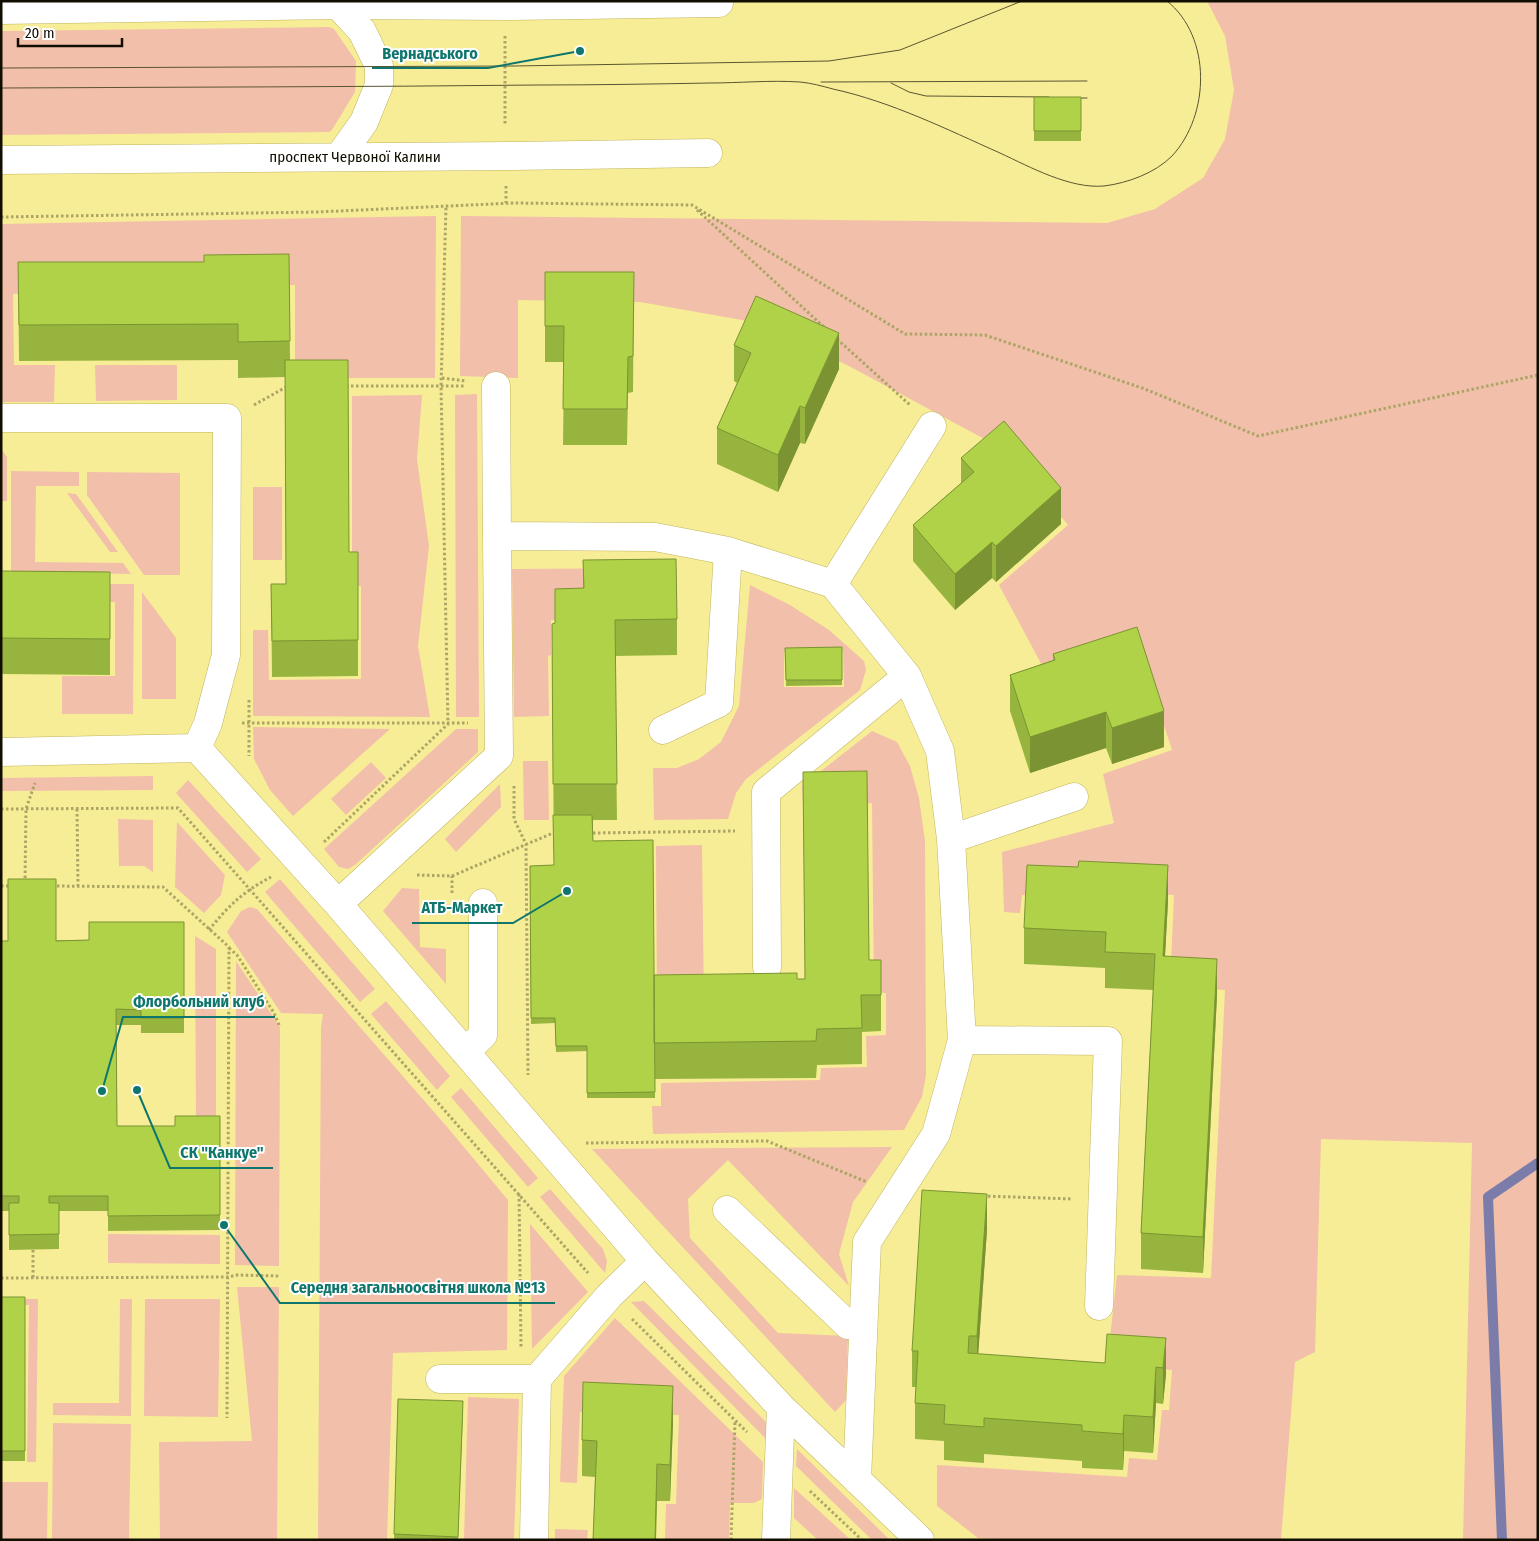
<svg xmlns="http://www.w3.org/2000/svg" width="1539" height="1541" font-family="'Fira Sans Condensed',sans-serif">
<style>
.green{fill:#f2bfab;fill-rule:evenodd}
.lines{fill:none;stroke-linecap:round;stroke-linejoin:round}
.stream{stroke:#7b7ca9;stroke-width:10}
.minor-casing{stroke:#c0b55f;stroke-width:29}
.path{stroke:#aca565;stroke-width:3;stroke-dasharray:2.5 2.5;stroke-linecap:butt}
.minor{stroke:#fff;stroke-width:28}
.tram{stroke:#5a5530;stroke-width:1}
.wall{fill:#97b53e}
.shaded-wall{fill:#7b9332}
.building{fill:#b0d248;stroke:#7b9332}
.labels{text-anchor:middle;stroke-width:4;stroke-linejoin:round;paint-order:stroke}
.street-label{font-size:15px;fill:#110e00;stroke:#fff}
.leader{fill:none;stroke:#0f766e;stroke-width:2}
.callout-dot{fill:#0f766e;stroke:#fff;stroke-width:2}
.callout-label{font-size:16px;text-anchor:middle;font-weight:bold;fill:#0f766e;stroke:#fff;stroke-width:4;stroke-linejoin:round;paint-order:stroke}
</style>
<rect width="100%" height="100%" fill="#f7ed96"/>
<!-- green -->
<path class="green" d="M1207,1H1538V1540H1463L1472,1143L1321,1139L1315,1352L1295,1362L1281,1540H1018L978,1538L937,1506V1465L1127,1477L1129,1458L1157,1460L1162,1410H1169L1172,1370L1107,1365L1117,1275L1211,1278L1225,990L1170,987L1174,895L1072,890V897L1022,895L1020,913L1004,912L1002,852L1114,823L1103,774L1172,750L1141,655L1052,684L999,585L1068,525L1003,449L847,365L753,322L640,302L518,300V378L460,376L461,216L1107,223L1155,209L1203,178L1225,139L1234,90L1225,36Z
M329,27L334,29L356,61L355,92L332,130L329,132L1,135V31Z
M436,216L435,378H295V285H198V292L13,294L14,365H55L54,402H1V224Z
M95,365H177V400L96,401Z
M477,394L479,717H456L455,395Z
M422,395L417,459L429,546L418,646L430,717L253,716V630H268L269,680L361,679V586H352V396Z
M1,449L7,457V501H1Z
M11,471L79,472V486H36L35,562L123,563L131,574L11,572Z
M87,472L180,473V575H144L87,495Z
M253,487H282V560H253Z
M67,493L76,494L118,552H110Z
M675,568L579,620H551V655L548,656L549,716L514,717L512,569Z
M1,584H134L133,714H62V676H115V602L1,601Z
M750,585L790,605L829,630L864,661L866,670L860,690L746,779L736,793L728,819L654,820L653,768H677L699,759L721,742L739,706ZM843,650L844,687H784V652Z
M142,592L176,638V699H142Z
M253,727L390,729L293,816L270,790L254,759Z
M456,729H478V752L355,865L348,869L339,867L324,849Z
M872,731L897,742L910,766L919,798L925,841L926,1075L922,1097L904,1130L653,1134L652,1106H661V1083L820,1080L821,1068L867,1067L866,1036L886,1035V993L874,992L872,803L803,804L802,786Z
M523,761H548L549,820H524Z
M371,762L386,778L346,815L331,799Z
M153,776V790L1,791V778Z
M188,780L261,859L247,872L176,793Z
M500,784L501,807L456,852L445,839Z
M118,819L153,820V872L144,866H119Z
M177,822L225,875L221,895L204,913L175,887Z
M702,845L704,1007L657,1008L656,846Z
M280,879L375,989L360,1002L265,892Z
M402,888L419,889L420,947L446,949V984L383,911Z
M250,907L257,909L448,1128L508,1200L507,1350L393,1353L387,1540H318L321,1027L323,1014L281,1013L227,932L241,911Z
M195,936L216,949V1124H196Z
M236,961L280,1027L279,1266L235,1265Z
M386,1001L450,1076L437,1090L371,1014Z
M461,1088L538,1178L528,1187L451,1097Z
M892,1147L853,1202L839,1254L849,1286L728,1160L688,1199L690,1238L778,1333L848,1336L846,1400L835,1412L592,1149Z
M550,1189L603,1249L607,1261L605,1273L540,1197Z
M530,1224L588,1292L532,1349Z
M108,1234L220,1235V1264L108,1263Z
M237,1287H279L277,1540H160L159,1442L252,1441Z
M1,1299H38L36,1462H27L29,1305L1,1304Z
M120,1299H132L131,1416L53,1415V1403H119Z
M145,1299H220L218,1417L144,1416Z
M644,1301L771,1427L770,1443L631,1302Z
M615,1318L763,1462L762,1499L754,1503H730L729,1540H665L666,1504H676L679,1415L580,1412L577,1483L560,1482L564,1376Z
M468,1397L519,1399L514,1540H464Z
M53,1423L131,1424L129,1540H52Z
M797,1449L890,1540H872L796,1466Z
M1,1482H48L47,1540H1Z
M794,1488L851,1540H818L794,1518Z
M555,1529L588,1530L587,1540H555Z"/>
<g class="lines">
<!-- stream -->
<path class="stream" d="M1502,1540L1488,1197L1538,1163"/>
<!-- minor casing -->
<g class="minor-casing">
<path id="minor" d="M338,5L362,31L379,66V85L364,122L339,157
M1,10L338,5L512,6L719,3
M1,160L514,156L708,153
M496,386L497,536
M1,418H227L226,655L208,723L197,748
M833,584L932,426
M663,730L719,703L728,551
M1,752L197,748L338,904L645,1261L781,1407L920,1540
M951,839L1074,797
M338,904L499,756L497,536L655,537L728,551L833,584L907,676L940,751L951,839L962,1040L936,1134L867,1242L857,1480
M767,967L766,792L907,676
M962,1040L1108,1041L1099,1306
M465,1052L483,1035V903
M727,1210L848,1325L863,1326
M440,1379H537
M534,1540L537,1379L609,1296L645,1261
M776,1540L781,1407"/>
</g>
<!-- path -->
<path class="path" d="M505,36V125
M506,186V203
M697,210L825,328
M1,217L317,212L514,203L692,205L905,334L985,335L1145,389L1258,436L1538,375
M837,339L910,405
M442,378L466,381
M346,386H465
M254,405L288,386
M249,700V756
M242,723H468
M514,786V819L526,844L528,1075
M1,809L178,808L588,1273
M77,809L78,886
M593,833L735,831
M324,842L448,724L441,386L446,207
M417,875L452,876L553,833
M25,883L26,809L35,783
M1,886H11
M52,886L163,887L229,947L227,1418
M452,893V876
M209,930C228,906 244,891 271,877
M229,948L237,955L274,1013L280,1027
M586,1143L767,1141L867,1182
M519,1194L521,1347
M983,1196L1072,1199
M33,1250V1278
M1,1278L228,1277L237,1275L279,1276
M632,1319L747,1432
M810,1491L862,1540
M731,1540L735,1421"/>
<!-- minor -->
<use href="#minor" class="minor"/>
<!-- tram -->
<path class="tram" d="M1,68L513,66L829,61L900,50L1022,1
M821,82L1087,81
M891,83L909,92L926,96L1049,97
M1,88C180,87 359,87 538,85C595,85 653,84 710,83C740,83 770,80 800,82C811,83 822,86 833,89C892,102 946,129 1000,153C1030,167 1070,189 1104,186C1128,183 1155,173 1172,156C1210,115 1212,37 1167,1
M1069,98H1087"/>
</g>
<!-- wall -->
<path class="wall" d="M1034,97H1081V141H1034Z
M289,254L290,360L349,552H358V676L272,677L271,584H286L285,377L238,378V360L19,361L18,262H204Z
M545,272H634L633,392L628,393L627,445H563L564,362H545Z
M734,345L839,369L805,444L800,443L778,492L717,464V428L737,383L734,381Z
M961,458L1061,524L996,582L992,578L955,610L913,561V525L961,483Z
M583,560L677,619V655L615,656L617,820H593V841L654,990L797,979H805L869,960H881V1031L862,1032V1064L817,1065L816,1078L655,1079V1098H587V1051L556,1052L555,1023L531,1024L530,866L554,865L552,624H555V589L583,588Z
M1,571L110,572V675L1,674Z
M842,647V685L786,686L785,648Z
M1053,654L1164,747L1112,764L1106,748L1030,773L1010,711V675L1053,660Z
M1168,901L1165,956L1217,995L1203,1273L1141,1269V1233L1153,990L1105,988V968L1024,964V928Z
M184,922V1033H141V1025H116L117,1126H175L220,1116V1230L108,1231V1211H59V1249L9,1250V1211H1V941L89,940Z
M987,1230L978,1354L1105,1363L1166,1338V1374L1163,1404L1156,1403L1153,1453L1124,1451L1123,1470L1082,1468V1461L984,1454V1463L944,1460V1441L915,1439V1403L916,1387H912V1351Z
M1,1297H25V1461H1Z
M398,1399L463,1411L458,1540H394Z
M673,1422L670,1501H657L656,1540H593L595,1477L582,1476V1440Z"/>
<!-- shaded-wall -->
<path class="shaded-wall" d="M839,333V369L805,444V408Z
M800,406V443L778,492V455Z
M1061,488V524L996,582V546Z
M992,542V578L955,610V574Z
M1164,711V747L1112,764V728Z
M1106,712V748L1030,773V737Z
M1168,865V901L1163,992V956Z
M1217,959V995L1203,1273V1237Z
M987,1194V1230L977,1372V1336Z
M1166,1338V1374L1163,1404V1368Z
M1156,1367V1403L1153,1453V1417Z
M673,1386V1422L670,1501V1465Z
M1124,1415V1451L1123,1470V1434Z
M657,1464L656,1540H655Z"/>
<!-- building -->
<path class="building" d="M1034,97H1081V131H1034Z
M289,254L290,341L238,342V324L19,325L18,262H204V255Z
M545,272H634L633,356L628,357L627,409H563L564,326H545Z
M756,296L839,333L805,408L800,406L778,455L717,428L751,353L734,345Z
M285,360H348L349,552H358V640L272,641L271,584H286Z
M1004,421L1061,488L996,546L992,542L955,574L913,525L974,472L961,458Z
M676,559L677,619L615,620L617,784H553L552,624L555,623V589L584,588L583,560Z
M1,571L110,572V639L1,638Z
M1137,627L1164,711L1112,728L1106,712L1030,737L1010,675L1055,660L1053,654Z
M842,647V680H786L785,648Z
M867,771L869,960H881V995H861L862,1028L817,1029L816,1041L654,1043V975L797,973V979H805L803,772Z
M553,815H592L593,841L653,840L655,1092L587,1093V1046H556L555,1018H531L530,866L554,865Z
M1079,861L1168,865L1163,956L1217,959L1203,1237L1141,1233L1155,954L1105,952L1106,932L1024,928L1027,865L1078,867Z
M8,879H56V941L89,940V922H184V1018H141V1010L116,1009L117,1126H175V1116H220V1215L108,1216V1196H49V1203H59V1234L9,1235V1203H19V1196H1V941H8Z
M922,1190L987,1194L977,1336H969L968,1353L1105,1363L1107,1334L1166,1338L1163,1368L1156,1367L1153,1417L1124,1415L1123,1434L1082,1431V1425L984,1418V1427L944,1424L945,1405L915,1403L918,1351H912Z
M1,1297H25V1451H1Z
M583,1382L673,1386L670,1465L657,1464L655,1540H593L597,1441L582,1440Z
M398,1399L463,1401L458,1537L394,1534Z"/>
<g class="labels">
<!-- street labels -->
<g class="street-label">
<text x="355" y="162">проспект Червоної Калини</text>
</g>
</g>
<!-- callouts -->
<path class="leader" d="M580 51L488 68H372M567 891L513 923H412M102 1091L123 1017H275M137 1090L170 1168H273M224 1225L280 1303H555"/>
<g class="callout-dot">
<circle cx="580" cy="51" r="5"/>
<circle cx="567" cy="891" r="5"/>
<circle cx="102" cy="1091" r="5"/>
<circle cx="137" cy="1090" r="5"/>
<circle cx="224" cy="1225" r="5"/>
</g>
<g class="callout-label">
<text x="430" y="59">Вернадського</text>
<text x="462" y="913">АТБ-Маркет</text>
<text x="199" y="1007">Флорбольний клуб</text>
<text x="222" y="1158">СК "Канкуе"</text>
<text x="418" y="1293">Середня загальноосвітня школа №13</text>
</g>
<!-- border -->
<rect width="1539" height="1541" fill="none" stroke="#110e00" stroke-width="5"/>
<!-- scale -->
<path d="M18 38v8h104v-8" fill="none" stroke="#110e00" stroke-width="2.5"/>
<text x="25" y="38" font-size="15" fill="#110e00" stroke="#ffffff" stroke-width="4" paint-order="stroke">20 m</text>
</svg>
